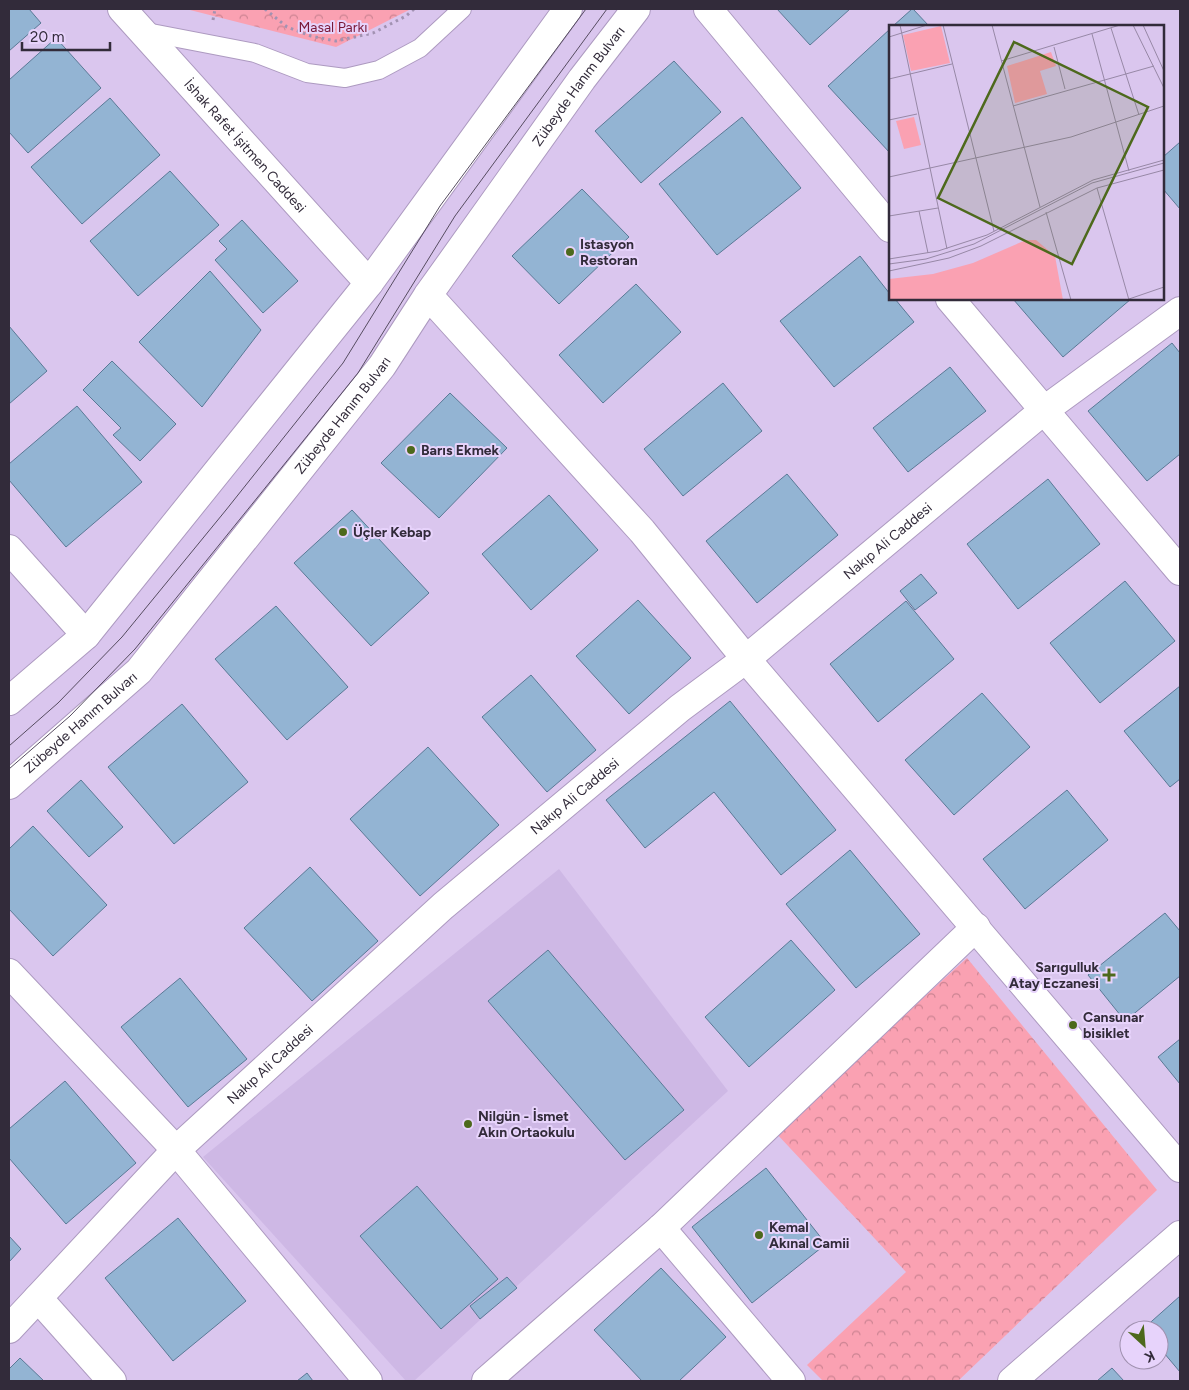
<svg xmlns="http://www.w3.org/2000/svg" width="1189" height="1390" font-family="Figtree,sans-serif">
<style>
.built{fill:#ceb8e5}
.park{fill:url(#park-crowns)}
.building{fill:#93b4d3;stroke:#5a7996}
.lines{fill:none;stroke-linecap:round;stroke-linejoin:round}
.lane-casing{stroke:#ad9ac0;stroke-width:20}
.street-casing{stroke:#ad9ac0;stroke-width:30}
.secondary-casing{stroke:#ad9ac0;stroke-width:30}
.path{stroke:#a292b2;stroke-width:3;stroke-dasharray:2.5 4;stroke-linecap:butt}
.lane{stroke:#fff;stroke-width:18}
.street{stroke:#fff;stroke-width:28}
.secondary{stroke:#fff;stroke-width:28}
.tram{stroke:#564c60;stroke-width:1}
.poi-dot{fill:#4d691c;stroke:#e7d3fb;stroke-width:2}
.labels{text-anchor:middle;stroke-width:4;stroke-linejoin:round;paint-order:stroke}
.park-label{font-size:14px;fill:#791837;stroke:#e7d3fb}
.street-label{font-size:14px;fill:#322b3a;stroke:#e7d3fb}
.poi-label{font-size:14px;font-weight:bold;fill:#322b3a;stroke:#e7d3fb;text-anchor:start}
.inset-road{fill:none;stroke:#9788a6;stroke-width:1}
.view{fill:#4d691c;fill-opacity:0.15;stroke:#4d691c;stroke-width:2.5}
.inset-edge{fill:none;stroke:#322b3a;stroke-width:2.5}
</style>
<defs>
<pattern id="park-crowns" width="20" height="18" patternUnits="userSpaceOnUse" patternTransform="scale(1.25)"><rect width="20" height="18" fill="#faa1b2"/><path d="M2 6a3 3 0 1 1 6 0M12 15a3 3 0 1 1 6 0" fill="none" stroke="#cb8392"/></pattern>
</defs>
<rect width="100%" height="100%" fill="#dac6ee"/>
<!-- built -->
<path class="built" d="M559,869L728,1091L414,1381H406L203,1157Z"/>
<!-- park -->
<path class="park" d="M186,9H411L336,47Z
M967,958L1157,1190L958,1381H823L807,1365L906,1272L775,1132Z"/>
<!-- building -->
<path class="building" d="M9,9H29L41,23L9,51Z
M777,9H850L810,45Z
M913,9L929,26H893L912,9Z
M890,29V153L828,86Z
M56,38L101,88L28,153L9,132V80Z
M674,61L721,112L641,183L595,131Z
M110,98L160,155L82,224L31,167Z
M742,117L801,188L717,255L659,184Z
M1180,142V209L1163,189V157Z
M170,171L219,225L138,296L90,241Z
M582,189L629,237L559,304L512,256Z
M242,220L298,281L263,313L215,260L227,249L219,241Z
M860,256L890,294V299H895L914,322L834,387L780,321Z
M210,271L261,330L202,407L139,342Z
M636,284L681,332L603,403L559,355Z
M1013,299H1131L1063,357Z
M9,326L47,371L9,404Z
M1172,343L1180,353V454L1147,481L1088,411Z
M112,361L176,424L140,461L113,435L121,428L83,390Z
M950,367L986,411L908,472L873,428Z
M723,383L762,431L683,496L644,449Z
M450,393L507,448L439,518L381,463Z
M77,406L142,482L66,547L9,480V464Z
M787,474L838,535L757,603L706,541Z
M1048,479L1100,544L1018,609L967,544Z
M549,495L598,550L531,610L482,554Z
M352,510L429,593L371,646L294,563Z
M921,574L937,593L915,610L900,591Z
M1125,581L1175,641L1100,703L1050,643Z
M638,600L691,658L629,714L576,656Z
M906,601L954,659L878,722L830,664Z
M276,606L348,687L287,740L215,659Z
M531,675L596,750L547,792L482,717Z
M1180,686V779L1170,787L1124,731Z
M982,693L1030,747L954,815L905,760Z
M730,701L836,830L781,875L714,792L645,848L606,800Z
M182,704L248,782L174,844L108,767Z
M428,747L499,825L420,896L350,819Z
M81,780L123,827L89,857L47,811Z
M1067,790L1108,840L1025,909L983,859Z
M33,826L107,905L53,956L9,909V849Z
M850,850L920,934L856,988L786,904Z
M310,867L378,941L312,1001L244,928Z
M1165,913L1180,931V976L1125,1021L1088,975Z
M791,940L835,990L749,1067L705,1017Z
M548,950L684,1110L625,1160L488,1001Z
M180,978L247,1059L188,1107L121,1027Z
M1180,1039V1084L1158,1057Z
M65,1081L136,1163L66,1224L9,1158V1129Z
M766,1168L826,1244L752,1303L692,1227Z
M417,1186L498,1279L441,1329L360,1236Z
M178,1218L246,1301L173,1361L105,1278Z
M9,1236L21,1249L9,1262Z
M661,1268L726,1337L679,1381H642L594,1330Z
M507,1277L517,1288L480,1319L470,1306Z
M1180,1296V1372L1159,1347V1330L1143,1329Z
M20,1358L44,1381H9V1369Z
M1112,1368L1124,1381H1097Z
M307,1373L313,1381H297Z"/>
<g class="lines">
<!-- lane casing -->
<g class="lane-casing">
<path id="lane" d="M141,31L255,53L307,73L345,78L379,70L420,48L462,9"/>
</g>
<!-- street casing -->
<g class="street-casing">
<g id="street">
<path id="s1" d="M122,9L369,283"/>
<path d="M708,9L890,228"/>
<path d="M428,295L642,531L746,659L1180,1168"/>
<path d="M950,299L1180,571"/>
<path d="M9,549L86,635"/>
<path d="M9,973L176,1150L368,1381"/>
<path d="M661,1228L791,1381"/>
<path d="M38,1298L112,1381"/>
<path id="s2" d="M9,1329L176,1150L443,906L680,708L746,659L1043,411L1180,311"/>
<path d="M486,1381L661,1228L976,927"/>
<path d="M1012,1381L1180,1235"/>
</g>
</g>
<!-- secondary casing -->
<g class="secondary-casing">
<g id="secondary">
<path d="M9,701L86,635L369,283L568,9"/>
<path id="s3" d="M9,785L139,671L382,366L428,295L582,79L636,9"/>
</g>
</g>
<!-- path -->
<path class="path" d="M265,9L287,27L311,36L336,41L373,33L406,16L414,9
M213,20L215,9"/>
<!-- lane -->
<use href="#lane" class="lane"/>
<!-- street -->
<use href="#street" class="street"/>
<!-- secondary -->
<use href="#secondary" class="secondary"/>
<!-- tram -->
<path class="tram" d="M9,746L58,703L122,637L226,510L343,363L440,206L586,9
M9,769L70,716L135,649L358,373L455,216L607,9"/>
</g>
<!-- markers -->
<g class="poi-dot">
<circle cx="570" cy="252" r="5"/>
<circle cx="411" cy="450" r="5"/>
<circle cx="343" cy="532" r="5"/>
<path d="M1106.5 967.5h5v5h5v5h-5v5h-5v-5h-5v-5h5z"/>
<circle cx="1073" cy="1025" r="5"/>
<circle cx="468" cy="1124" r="5"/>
<circle cx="759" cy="1235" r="5"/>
</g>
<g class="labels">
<!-- park labels -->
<g class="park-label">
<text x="333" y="32">Masal Parkı</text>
</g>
<!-- street labels -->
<g class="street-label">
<text dy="5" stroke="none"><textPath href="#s3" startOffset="905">Zübeyde Hanım Bulvarı</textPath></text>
<text dy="5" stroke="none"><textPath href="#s1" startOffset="184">İshak Rafet İşitmen Caddesi</textPath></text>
<text dy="5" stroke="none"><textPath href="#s3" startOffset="500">Zübeyde Hanım Bulvarı</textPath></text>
<text dy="5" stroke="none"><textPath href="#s2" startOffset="1182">Nakıp Ali Caddesi</textPath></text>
<text dy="5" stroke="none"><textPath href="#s3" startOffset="95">Zübeyde Hanım Bulvarı</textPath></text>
<text dy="5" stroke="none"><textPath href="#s2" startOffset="778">Nakıp Ali Caddesi</textPath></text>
<text dy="5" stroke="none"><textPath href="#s2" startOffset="372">Nakıp Ali Caddesi</textPath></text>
</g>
<!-- poi labels -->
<g class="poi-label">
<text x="580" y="249">Istasyon<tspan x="580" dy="16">Restoran</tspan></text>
<text x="421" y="455">Barıs Ekmek</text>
<text x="353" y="537">Üçler Kebap</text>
<text x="1099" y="972" text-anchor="end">Sarıgulluk<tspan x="1099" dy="16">Atay Eczanesi</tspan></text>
<text x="1083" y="1022">Cansunar<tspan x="1083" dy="16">bisiklet</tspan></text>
<text x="478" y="1121">Nilgün - İsmet<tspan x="478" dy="16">Akın Ortaokulu</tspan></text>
<text x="769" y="1232">Kemal<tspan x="769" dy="16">Akınal Camii</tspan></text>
</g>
</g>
<!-- overview -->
<g transform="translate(889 25)">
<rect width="275" height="275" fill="#dac6ee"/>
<path d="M52,1L61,38L22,46L14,10ZM162,27L167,41L151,46L158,69L126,78L118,41ZM25,92L32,120L15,124L7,96ZM137,215H147L166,231L174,275H0V254L44,249L84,238Z" fill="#faa1b2"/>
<path class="inset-road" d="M11,0L58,224M54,0L105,206M103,0L151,182M244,0L275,63M254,0L275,46M222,3L250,90M203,9L240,146M0,12L38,0M165,22L176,64M112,36L231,0M0,54L63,39M124,81L265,41M0,95L28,89M0,152L182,112L275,81M208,163L240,275M30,186L39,228M157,187L182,275M0,191L49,183M0,234L49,226L98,210L204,155L275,135M0,239L37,234L85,219L203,158L275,138M0,246L60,233L92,221L208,163L275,145M240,274L275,262"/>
<path class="view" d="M125,17L259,82L183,239L49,173Z"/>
<rect width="275" height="275" class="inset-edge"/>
</g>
<!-- border -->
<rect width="1189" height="1390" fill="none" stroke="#322b3a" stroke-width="20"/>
<!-- north arrow -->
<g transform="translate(1144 1345) rotate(154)"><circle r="24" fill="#e7d3fb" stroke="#9f90ae"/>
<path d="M0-4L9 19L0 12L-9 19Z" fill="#4d691c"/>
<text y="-8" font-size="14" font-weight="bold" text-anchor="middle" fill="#322b3a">K</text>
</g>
<!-- scale -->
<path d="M22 42v8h88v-8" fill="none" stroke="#322b3a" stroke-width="2.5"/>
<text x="30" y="42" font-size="15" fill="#322b3a" stroke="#e7d3fb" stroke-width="4" paint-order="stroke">20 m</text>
</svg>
